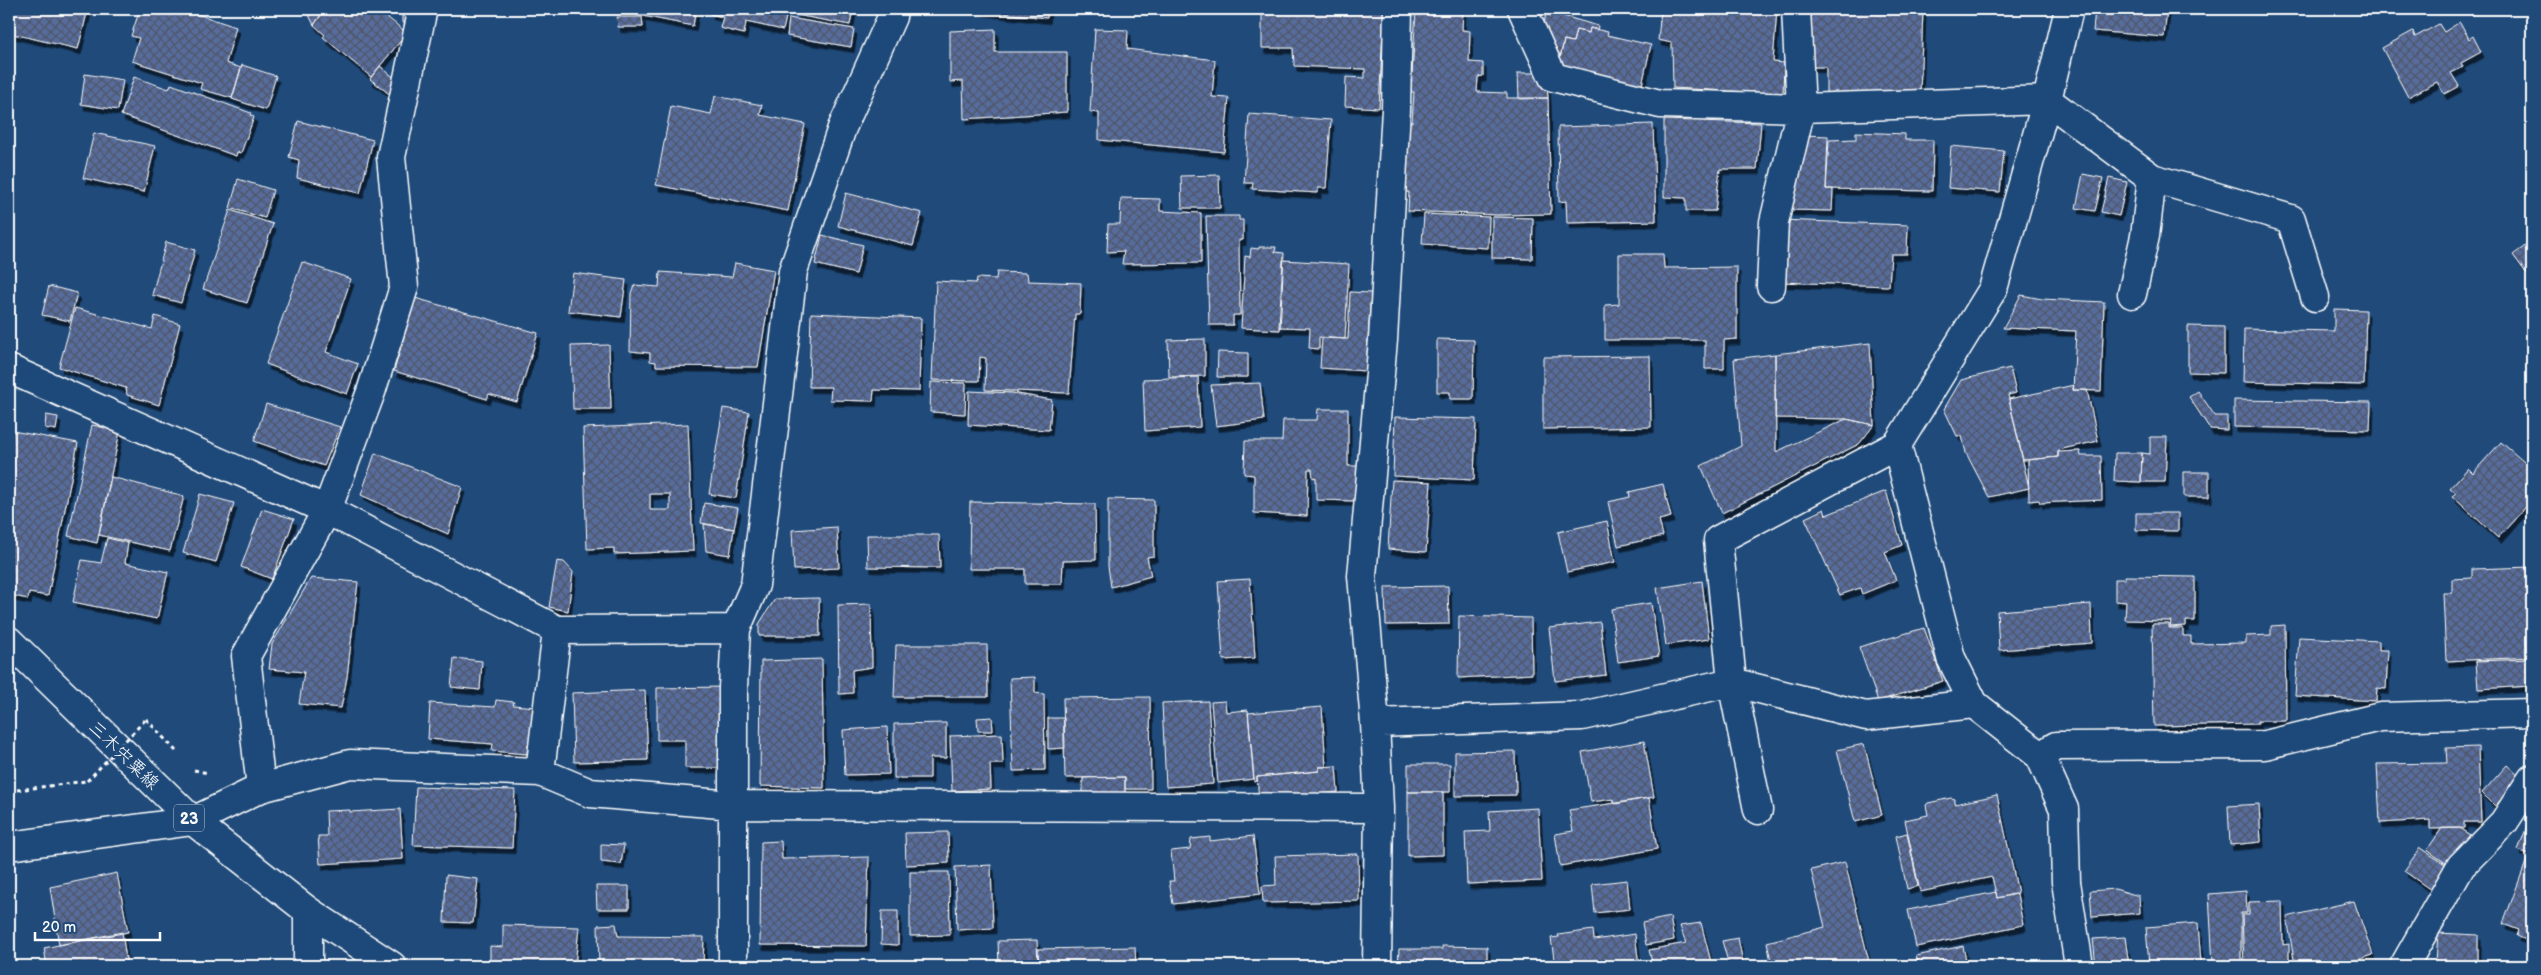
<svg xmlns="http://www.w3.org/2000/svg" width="2541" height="975" font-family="'Balsamiq Sans','Klee One',sans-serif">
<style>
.building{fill:url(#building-cross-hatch);stroke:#fff;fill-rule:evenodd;filter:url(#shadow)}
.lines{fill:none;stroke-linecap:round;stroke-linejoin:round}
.street-casing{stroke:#fff;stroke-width:31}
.secondary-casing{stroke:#fff;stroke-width:31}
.primary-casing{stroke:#fff;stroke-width:31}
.path{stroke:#fff;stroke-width:3;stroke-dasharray:4 4;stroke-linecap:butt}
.street{stroke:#1f4a7a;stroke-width:28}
.secondary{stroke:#1f4a7a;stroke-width:28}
.primary{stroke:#1f4a7a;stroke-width:28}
.path-bridge{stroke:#fff;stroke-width:3;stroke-dasharray:4 4;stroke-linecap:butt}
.labels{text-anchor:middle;stroke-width:5;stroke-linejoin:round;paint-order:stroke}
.shield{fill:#1f4a7a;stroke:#bcc9d7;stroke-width:1}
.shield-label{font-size:16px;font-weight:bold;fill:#fff}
.street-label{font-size:18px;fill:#fff;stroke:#1f4a7a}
</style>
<defs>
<pattern id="building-cross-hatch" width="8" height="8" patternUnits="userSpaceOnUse" patternTransform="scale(1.25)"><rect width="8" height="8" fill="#566c9d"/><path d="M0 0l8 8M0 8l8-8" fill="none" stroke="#505768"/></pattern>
<filter id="shadow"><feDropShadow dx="3" dy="5.5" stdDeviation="0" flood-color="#0009"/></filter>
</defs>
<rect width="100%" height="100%" fill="#1f4a7a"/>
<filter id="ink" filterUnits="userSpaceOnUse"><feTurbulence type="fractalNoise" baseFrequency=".02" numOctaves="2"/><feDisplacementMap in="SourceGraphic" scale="10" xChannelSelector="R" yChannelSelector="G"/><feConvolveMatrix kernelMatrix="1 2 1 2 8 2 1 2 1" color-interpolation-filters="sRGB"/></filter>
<g filter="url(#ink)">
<!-- building -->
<path class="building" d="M14,9H88L78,49L9,33Z
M140,9H182L236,27L226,63L241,68L232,98L200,89L202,83L132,61L139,38L131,36Z
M306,9H325L314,25Z
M325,9H377L407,33L371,77L323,37L325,35L314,25Z
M402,9H412L411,23H402Z
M619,9H696L693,26L618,11Z
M711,9H788L783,30L746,22L744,34L720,28L723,17L710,14Z
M797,9H853L850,25L796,15Z
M980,9H1003L1002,13L979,10Z
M1003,9H1048L1047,18L1002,13Z
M1262,9H1384L1379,108L1345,106L1346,77L1365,78V69L1294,66L1293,48H1262Z
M1416,9H1463L1462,30L1470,31L1469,62L1483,63V76L1478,77L1477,92L1507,93V98H1548L1551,214L1498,215L1408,211L1409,192H1404L1407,122H1412L1414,92H1411Z
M1661,9H1777L1773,62L1784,63L1783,94L1673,88L1672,43L1658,40Z
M1811,9H1923L1920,95L1826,96V67H1812Z
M2095,9H2167L2164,37L2093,31Z
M1546,11L1598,26L1597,30L1590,28L1589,33L1576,30L1573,42L1564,40L1561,55L1548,52L1543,33Z
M617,17H642L643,27H618Z
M789,18L854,29L851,47L787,36Z
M2460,22L2469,39L2473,36L2481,52L2461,63L2463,67L2451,73L2459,86L2444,94L2437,82L2408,97L2382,48L2413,31L2415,37L2439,24L2444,32Z
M1590,28L1608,32L1607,35L1651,45L1642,85L1558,66L1564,40L1573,42L1576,30L1589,33Z
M995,29V52H1067V112L964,119L963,81L950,82V31Z
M1095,29L1128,30L1127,49L1215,60L1212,97L1229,98L1224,152L1099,140V113L1090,112Z
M242,65L276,76L266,110L232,99Z
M380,66L402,84L392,96L370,79Z
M1518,73H1538L1547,85L1548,98L1519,99Z
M85,74L123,80L118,110L81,104Z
M134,77L169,89L171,84L251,113L250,115L254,117L241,153L237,152L236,156L121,115Z
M715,96L762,105L760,115L805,124L788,211L656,185L671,106L711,114Z
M1249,114L1331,120L1326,188H1318V193L1252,189L1253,183H1244Z
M1664,120L1761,123L1757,169H1720L1715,211H1686V198L1664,197Z
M298,121L373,140L360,193L297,178L299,160L289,157Z
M1653,124L1656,221L1567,223L1566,201L1559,202L1558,127Z
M1856,132L1905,134V140H1933L1932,191L1826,189L1829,140L1856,139Z
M94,133L155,146L144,192L83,178Z
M1803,135L1828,136L1826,189H1833L1832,211L1789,210L1802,166Z
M1951,146L2004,151L2000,192L1948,188Z
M2083,174L2103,178L2095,211L2076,208Z
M1219,175L1220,208H1182L1181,176Z
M2109,178L2127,182L2119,216L2101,212Z
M238,179L273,190L265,218L230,208Z
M846,193L922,213L913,246L838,226Z
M1121,198L1160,199V211L1201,213V263L1122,264L1124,251L1107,252L1108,224H1120Z
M230,210L273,224L247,303L203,289Z
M1424,214L1489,217L1488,248L1422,244Z
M1206,216H1239V220H1243V240H1239L1240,315H1233V325H1209Z
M1492,217L1533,218L1532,259L1492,258Z
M1781,220L1908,225L1907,254H1891L1889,286L1779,282Z
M822,235L863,245L856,274L815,264Z
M2532,241V281L2513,255Z
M166,242L195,250L181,303L152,295Z
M1259,247H1276L1275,252L1284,253L1280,330L1241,328L1245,256L1250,257L1251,248L1259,249Z
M1619,254H1663L1664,268L1737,267V339L1724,340V369H1705V340H1605V305L1619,304Z
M1283,260L1349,264L1345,339L1319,337V349L1309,348L1310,328L1279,327Z
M302,262L351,279L326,352L358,364L347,394L266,364Z
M735,263L774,270L758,367L656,366V362L650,361V353L630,351L631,293L634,285L659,287L660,272L732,277Z
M997,272L1027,273L1028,281L1081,283L1080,314H1075L1069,393L985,390L986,358L980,357L979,381L932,380L936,281L976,283L977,278L996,279Z
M573,273L626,280L621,317L568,311Z
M49,286L77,293L70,321L42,315Z
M1350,292L1371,293L1366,371L1320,368L1322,338L1348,339Z
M2021,295L2042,299L2104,302L2101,391L2073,390L2076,331L2003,328Z
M415,298L538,333L517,402L489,394L487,399L394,371Z
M75,308L152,329L155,316L180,324L159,405L127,395L126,388L59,367Z
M2334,309L2366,310L2364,385L2243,382L2244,329L2334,331Z
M811,313L921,318L919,391L874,390L873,401L830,400L831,387H809Z
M2188,326L2224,327V373L2188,372Z
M1205,339V376L1169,377L1168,340Z
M1437,339L1474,340L1473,399H1450V392H1437Z
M1870,343L1874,425L1846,419L1775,418V354Z
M609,345L611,409H573L571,346Z
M1218,352L1248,353V377H1217Z
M1775,354L1776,452L1846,419L1874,425L1859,444L1722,513L1701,466L1741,446L1734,359Z
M1650,356L1651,427L1543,429V357Z
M2010,368L2016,393L2008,395L2029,488L1989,497L1966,453L1962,436H1957L1944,409L1961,380Z
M1198,377L1200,427L1145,431L1143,379Z
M931,382L966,383L965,414L930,412Z
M1260,383L1264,420L1216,426L1211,385Z
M2074,385L2073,390H2087L2098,441L2058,450V457L2023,460L2009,399Z
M969,391L1012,393L1052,400L1049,430L968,425Z
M2198,391L2215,416H2227V430L2210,429L2189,397Z
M2234,400L2371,402L2370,430L2234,427Z
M266,404L340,427L324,466L254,441Z
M723,408L749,412L736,498L709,494Z
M1318,409H1348V466H1358L1357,501L1316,500V477L1313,478L1312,469H1308L1307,516L1254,513V475L1244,474L1245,441H1282L1283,420H1317Z
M46,415L58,417L56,430L45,428Z
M1395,417L1476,419L1474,480L1393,476Z
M688,424L693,551L614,554V548L587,549L583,428ZM650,494H670V510H650Z
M92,425L120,431L97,543L68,536Z
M13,431L78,443L48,596L29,593L28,599L9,595V456Z
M2150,437H2167L2165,482H2141L2142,453L2150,454Z
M2501,442L2532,469V491L2530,494L2532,500L2498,538L2452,496L2456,493L2450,488L2468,468L2473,473Z
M2080,451L2081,456H2101L2102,500L2040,503L2039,500L2029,501L2028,460L2058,457V452Z
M375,453L462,487L448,534L361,495Z
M2115,453H2142L2141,482L2114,481Z
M2184,472H2209V497H2184Z
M111,477L184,496L170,551L99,535Z
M1392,480L1431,482L1426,552L1388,549Z
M1663,484L1671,517L1659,520L1663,536L1618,546L1608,502L1630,497L1629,492Z
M1886,491L1902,545L1885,552L1896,580L1862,594L1860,588L1840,595L1805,518L1824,509L1826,515Z
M200,494L234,503L216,562L183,553Z
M1108,499L1154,500V556L1147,557L1151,576L1111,587L1108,566Z
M970,502L1095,504L1096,560L1063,561L1062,584H1025V569H969Z
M704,503L738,508L734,529L701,523Z
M262,509L294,519L272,579L241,567Z
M2136,513H2178V531L2136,530Z
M1607,521L1615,562L1567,572L1558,532Z
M704,524L734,529L730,555L706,551Z
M837,527L839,568L794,570L792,530Z
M867,535H939L940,568L868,567Z
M107,538L128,543L125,563L168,572L157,619L73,602L82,560L101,563Z
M557,561L564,562L573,572L568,611L549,607Z
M2532,567V657L2446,661L2443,593H2452V579L2472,578V569Z
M2125,576L2195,577V621H2186V626L2170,627L2171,621L2125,620L2126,602L2115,601V579H2125Z
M311,578L358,582L347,677L341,708L299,704L304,672L269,669L272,644Z
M1250,579L1255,658L1223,660L1218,581Z
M1702,581L1709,639L1666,645L1657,588Z
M1448,586L1449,624L1386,625L1385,587Z
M819,598L820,636H759V624L775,599Z
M1651,603L1659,656L1618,662L1611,609Z
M871,604L872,667L852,670L853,693L839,694L838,605Z
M2091,604L2092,643L1999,650L1997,611Z
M1459,616L1531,618L1532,674L1458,678Z
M1600,622L1606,675L1555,681L1549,628Z
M2152,624H2169V628H2183V636H2191V644L2246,643V636L2271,635V626L2285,625L2286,721H2257L2258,724L2154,726Z
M1924,628L1943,681L1878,701L1859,647Z
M2299,637L2379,641V650H2388L2386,689L2377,688L2376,701L2295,696Z
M896,645H987L988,697H894Z
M454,658L482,661L480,690L451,687Z
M822,659L824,788L760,786L761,661Z
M2532,659V686L2478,689L2476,661Z
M1035,677V693L1044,694L1045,770L1013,771L1010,678Z
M723,687L725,768H685V740H657V688Z
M645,690L648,760L574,762L572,693Z
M1150,697L1151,789H1125V777L1065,778L1063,698Z
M496,700L514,702L513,705L536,707L533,745H528L527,754L492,751L493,744L428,739L430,703L495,707Z
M1208,701L1213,784L1166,787L1162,703Z
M1225,701L1226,712L1248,710L1254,779L1218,783L1211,702Z
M1322,707L1326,767H1319V771L1257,777V781L1254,782L1248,713Z
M992,717L993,731H978L977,718Z
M1048,718H1064L1065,748L1048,749Z
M946,723V758H930V778H894V724Z
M887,727L889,774L845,775L843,730Z
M1002,734L1003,764H990L991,789L952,791L950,736Z
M1644,741L1654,797L1615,804L1613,799L1591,802L1582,752Z
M1864,744L1882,815L1855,822L1837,750Z
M2478,747L2481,822H2464V828L2430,829V820L2380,823L2377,764L2447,763L2446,748Z
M1515,751L1516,795L1455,796V752Z
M1408,764H1450V792H1408Z
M2507,765L2521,778L2495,806L2482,793Z
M1336,766L1338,792L1259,799L1257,777L1319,771V767Z
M1125,777V794L1083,795V778Z
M416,787L515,790L512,848L413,845Z
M1408,792H1443V855L1408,856Z
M1997,795L2018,893L1997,898L1992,877L1920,892L1905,820L1928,815L1926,805L1928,803L1951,798L1955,799V804Z
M1649,798L1657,849L1560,866L1555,834L1573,831L1569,810Z
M2259,804L2261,842L2230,845L2228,806Z
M1538,808L1542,881L1467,884L1465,832L1490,831L1489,811Z
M400,809L403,859L320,864L318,836H327L326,811L350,810V812Z
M2529,821L2532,822V931L2528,941L2517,936L2519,930L2503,924L2529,854L2518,850Z
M2442,828H2459L2470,835L2450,866L2427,850Z
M948,832L949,863L906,865L905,833Z
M1907,833L1918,886L1907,889L1896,836Z
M1253,836L1260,894L1173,904L1169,881H1174L1171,851L1190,849L1191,839L1210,837V841Z
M781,841L782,859L869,857L866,946L760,945L761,842Z
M601,844L624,845L621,864L601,862Z
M2420,848L2448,866L2431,890L2404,871Z
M1358,854L1359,901L1263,903L1262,886L1276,885L1275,856Z
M1845,862L1870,966H1772L1767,942L1825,927L1811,870Z
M991,865L993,928L957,930L955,867Z
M910,872H949L950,935L910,936Z
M117,873L128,932L59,945L50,887Z
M446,875L478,879L473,923L444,922Z
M1627,880L1630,909L1595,913L1592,884Z
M596,886H629V909H597Z
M2115,889L2139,896L2140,913L2092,917L2090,891Z
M2246,891L2247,913H2241V966H2213L2209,894Z
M1996,892L1997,898L2017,894L2023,925L1916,947L1908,910Z
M2282,901L2283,945L2289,944V966H2244L2242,915H2249V902Z
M2354,901L2373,955L2339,966H2295L2287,917Z
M882,911H898V945L881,944Z
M1670,917L1674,940L1646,945L1642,923Z
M1701,923L1712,966H1653L1649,950L1686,943L1680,926Z
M2198,923L2201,963L2149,966L2146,927Z
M616,924L618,936L704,937L703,966H599L598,925Z
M503,925L579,927L575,966H490V946L503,947Z
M1593,930L1594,940L1635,934L1639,966H1555L1551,938L1559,937L1558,935Z
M122,932L127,966H47L44,948Z
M2438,933L2478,935V965L2436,963Z
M2125,937L2129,966H2096L2093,939Z
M1738,938L1743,963L1729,965L1722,941Z
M1037,940L1038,966H999L998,941Z
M1442,946L1487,947V966H1398L1399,949H1442Z
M1963,946L1967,966H1919L1916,956Z
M1135,947L1136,966H1039L1038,949Z
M903,960V966H881L882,961Z"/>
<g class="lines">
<!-- street casing -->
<g class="street-casing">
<path id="street" d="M1522,9L1553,77L1660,104L1801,108L2047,100L2152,178L2145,236L2132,294
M2069,9L2047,100L1993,289L1897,445L1951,658L1974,704L2040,756L2064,809L2066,882L2079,966
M2152,178L2291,219L2315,297
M1771,286L1774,222L1801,108L1796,9
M9,369L327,510L557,630L540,772
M557,630L736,629
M1375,723L1582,716L1732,682L1866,716L1974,704
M2040,756L2056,746L2265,745L2380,717L2532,713
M261,788L246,656L327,510L371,392L404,287L391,157L422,13L417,9
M1758,810L1732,682L1718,540L1897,445
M193,821L261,788L350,764L540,772L590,793L733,805L1379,808
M308,911V966
M733,966V688L736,629L755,585L793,271L842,128L892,17L893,9
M1377,966L1379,808L1375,723L1362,576L1383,340L1396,109L1398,9
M2404,966L2461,866L2504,822L2532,779"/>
</g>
<!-- secondary casing -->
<g class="secondary-casing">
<path id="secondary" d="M9,846L193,821"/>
</g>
<!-- primary casing -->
<g class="primary-casing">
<path id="primary" d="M9,641L193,821L308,911L392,966"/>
</g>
<!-- path -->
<path class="path" d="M146,719L176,751
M194,770L208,773
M17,790L87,781"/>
<!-- street -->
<use href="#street" class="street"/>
<!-- secondary -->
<use href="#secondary" class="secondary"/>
<!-- primary -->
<use href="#primary" class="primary"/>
<!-- path-bridge -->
<path class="path-bridge" d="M87,781L146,719"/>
</g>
</g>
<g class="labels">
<!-- shield labels -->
<rect class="shield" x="174" y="804.5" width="30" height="27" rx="4"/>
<g class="shield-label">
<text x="189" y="824">23</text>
</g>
<!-- street labels -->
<g class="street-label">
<text transform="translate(124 755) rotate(44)" y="6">三木宍粟線</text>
</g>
</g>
<!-- margin -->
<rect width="2541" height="975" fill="none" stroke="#1f4a7a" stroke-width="30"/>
<rect x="15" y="15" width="2511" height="945" fill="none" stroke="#fff" stroke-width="2" filter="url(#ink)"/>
<!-- scale -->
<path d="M35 932v8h125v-8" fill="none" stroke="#ffffff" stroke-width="2.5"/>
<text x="42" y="932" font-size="15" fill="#ffffff" stroke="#1f4a7a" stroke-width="4" paint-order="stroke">20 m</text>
</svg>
